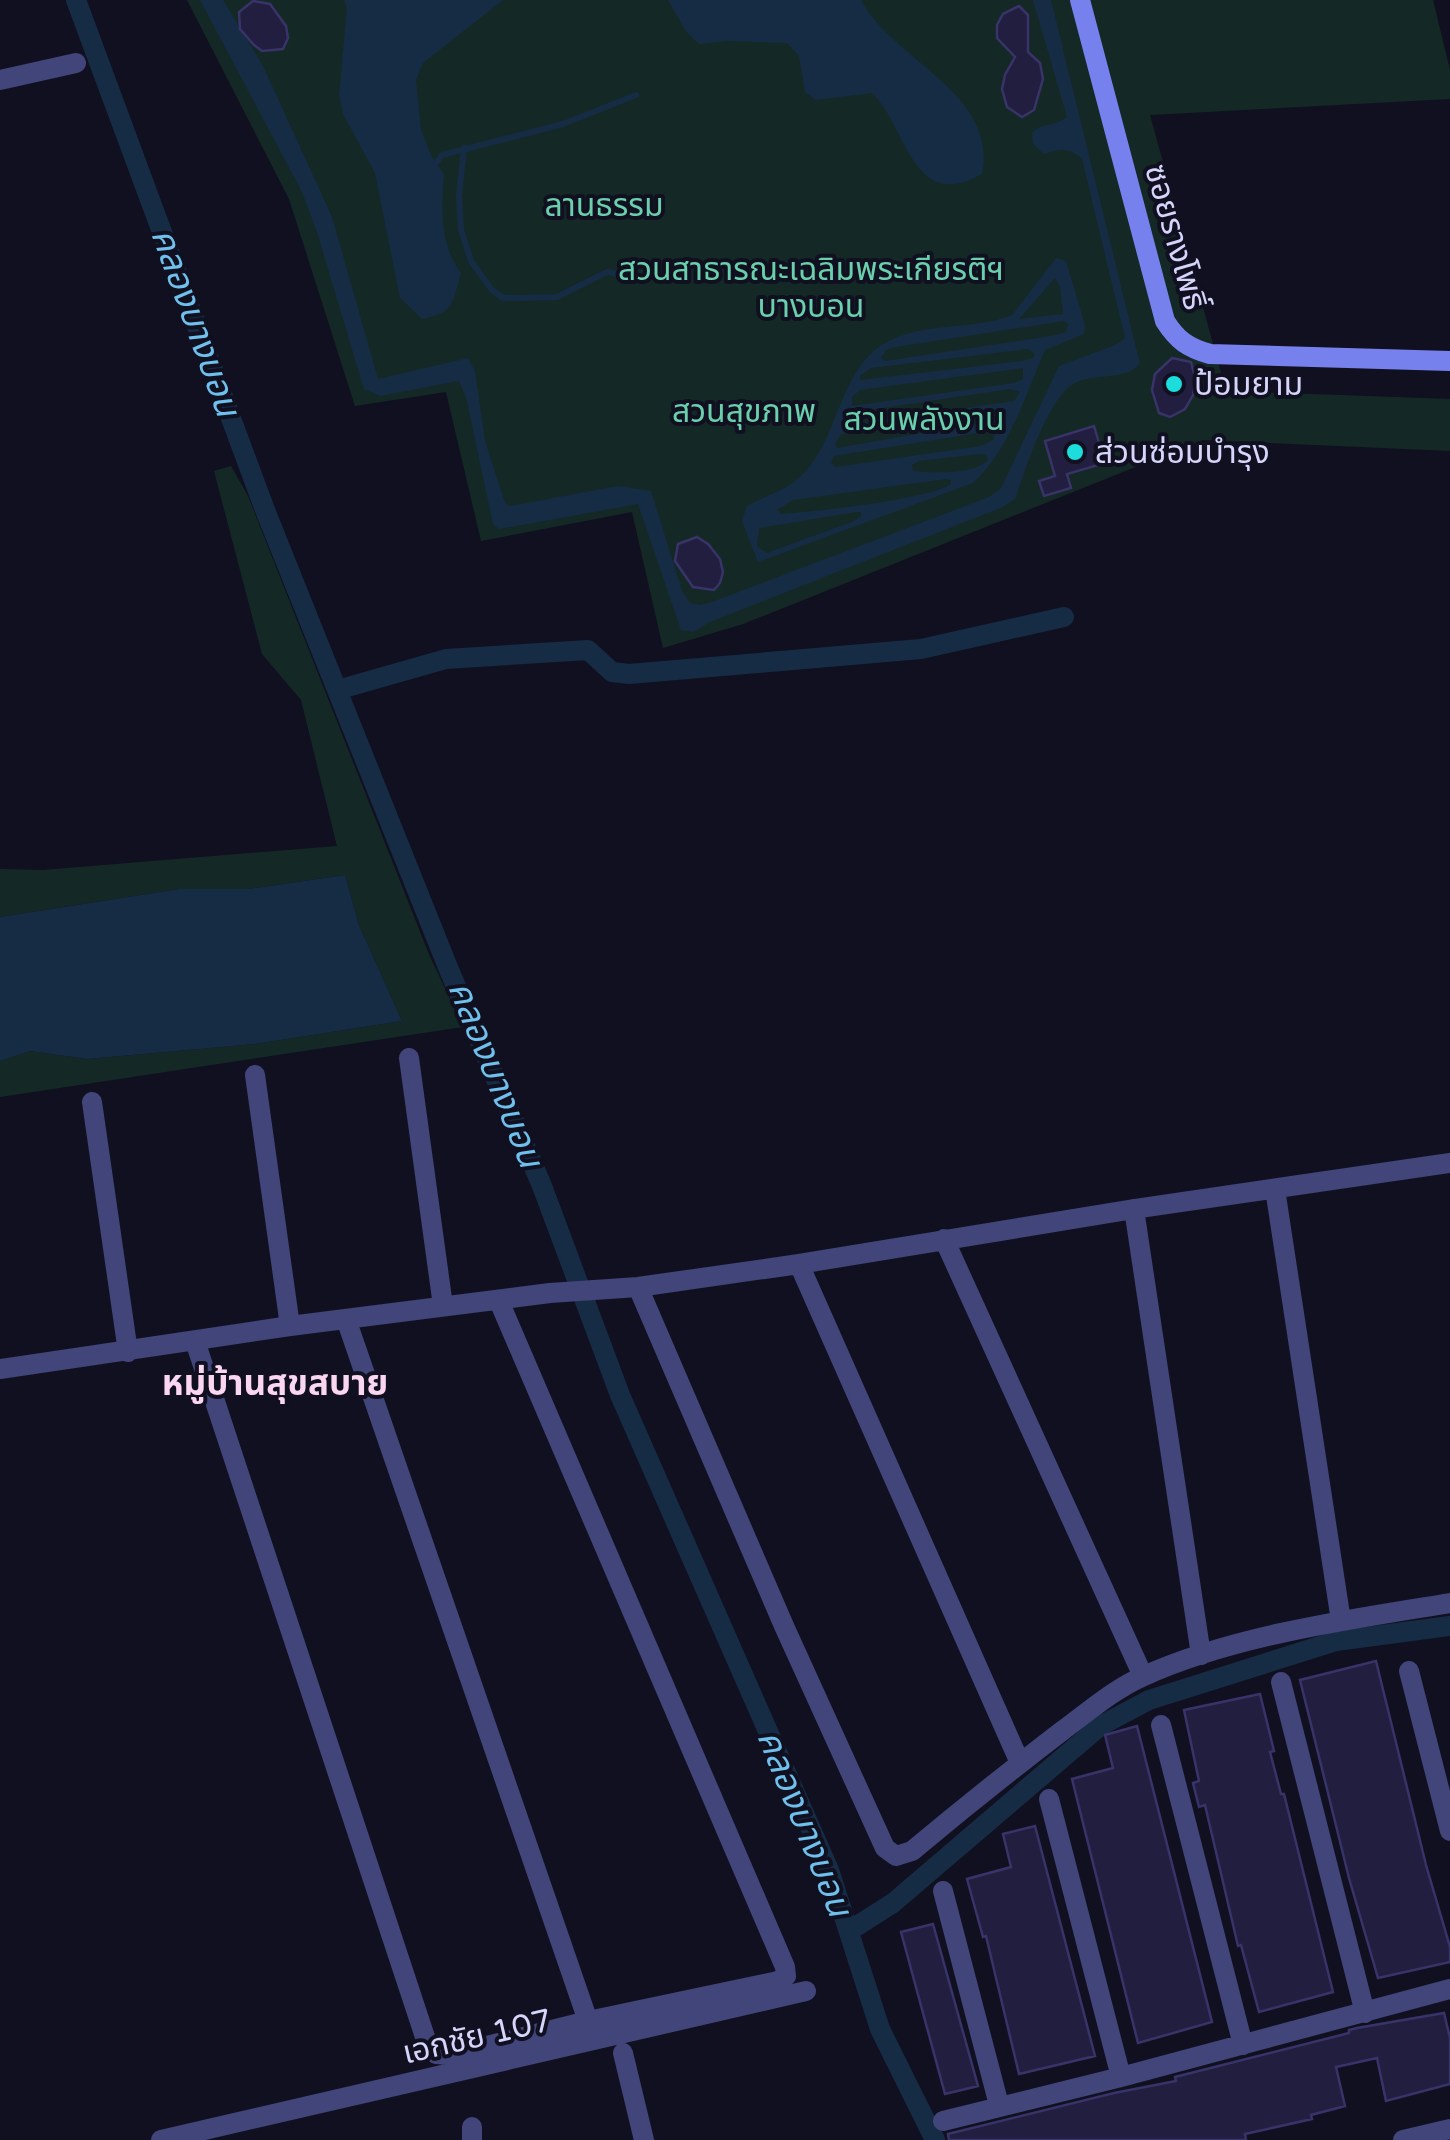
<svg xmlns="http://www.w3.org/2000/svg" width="1450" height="2140" font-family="'Varela Round','Noto Sans Thai',sans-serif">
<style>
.green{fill:#142926}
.water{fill:#162c44;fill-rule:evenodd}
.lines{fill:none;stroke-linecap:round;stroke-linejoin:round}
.stream{stroke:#162c44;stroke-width:6}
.canal{stroke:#162c44;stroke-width:20}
.building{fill:#211e3f;stroke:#383368;stroke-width:2.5}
.street{stroke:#414579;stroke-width:20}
.secondary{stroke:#7781ee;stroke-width:20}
.poi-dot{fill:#1ddddc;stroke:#111020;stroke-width:4}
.labels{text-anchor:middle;stroke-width:8;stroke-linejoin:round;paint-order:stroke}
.park-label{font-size:32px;fill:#6ad0ac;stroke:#111020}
.street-label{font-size:32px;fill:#d5d4fa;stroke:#111020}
.poi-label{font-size:32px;fill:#d5d4fa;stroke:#111020;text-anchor:start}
.water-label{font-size:35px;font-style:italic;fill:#6fc0ec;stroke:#111020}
.neighbourhood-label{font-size:35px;font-weight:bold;fill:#fad6f1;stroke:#111020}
</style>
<rect width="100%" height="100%" fill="#111020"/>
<!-- green -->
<path class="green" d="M187,0H1433L1450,70V99L1150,115L1226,391L1450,399V451L1203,440L743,624L663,648L632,512L481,541L446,392L355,406L289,199Z
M231,466L248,496L428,952L463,1027L0,1097V1061L30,1051L87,1059L255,1044L402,1021L359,925L345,875L248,889H179L0,917V869L43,870L337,846L301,700L262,654L214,471Z"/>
<!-- water -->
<path class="water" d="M200,0H223L263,66L332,217L378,379L468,358L475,371L485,441L505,503L510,506L618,486L651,491L682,591L690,603L700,605L712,602L989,497L1001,488L1059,366L1115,345L1125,338L1082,159C1069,147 1061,148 1044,154L1033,144L1032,133C1041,123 1057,126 1067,117L1033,0H1051L1140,364C1123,382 1093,372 1073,384C1049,398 1024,471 1016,498L1003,507L710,622L693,632L681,630L638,504L499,529L493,524L466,397L459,381L380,396L364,389L317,232L302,192Z
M344,0H503L423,63L416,80L421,130L432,157L444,174C441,208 440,246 461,273C452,303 455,313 422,319L400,298L375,173L343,114L339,95L347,8Z
M668,0H861C894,62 998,92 982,174C912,214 907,126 872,93L816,100L805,92L799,56L787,43L728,41L699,44L685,30Z
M1056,258L1066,261L1085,325L1084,334L1045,350C1026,394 1009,450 973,483L758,562L742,521L747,506C767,495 789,490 805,472C839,435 840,369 885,343C924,321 972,331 1012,315ZM1055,278L1060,287L1063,314L1019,319ZM1064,321L1068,324L1066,332L1051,336L885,361L881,358L886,350L896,347ZM1028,349L1035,354L1033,358L1022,361L860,380V376L871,368ZM1023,368V379L1014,383L852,406V397L860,390ZM1010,389L1020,392L1014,401L846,425L849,413ZM997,409L1004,410L1002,419L837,448L835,444L841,434ZM990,431L995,432L994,439L981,446L835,467L831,463L834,456ZM979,454L986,455L988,460C974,475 933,473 913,471L912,465L919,461ZM945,479L951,480V484C931,499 812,512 781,514L777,510L793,500ZM856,512H861V516L854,521L767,553L757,546L759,528Z
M345,875L359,925L402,1021L255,1044L87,1059L30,1051L0,1061V917L179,889H248Z"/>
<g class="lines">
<!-- stream -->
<path class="stream" d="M464,148L459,196L461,230L471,261L492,290L503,298L557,297L607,272L631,276
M436,163L442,155L563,124L636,95"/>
<!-- canal -->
<path class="canal" d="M76,0L265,510L449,970L542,1186L620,1395L829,1870L880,2029L935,2140
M337,690L446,659L588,650L612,672L629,674L921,649L1064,617
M849,1931L893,1903L1100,1726L1149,1700L1336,1641L1450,1626"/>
</g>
<!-- building -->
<path class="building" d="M253,1L270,4L286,26L288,38L283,49L262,51L254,45L240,29L239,12Z
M1019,6L1028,15V52L1040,63L1043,79L1034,110L1022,117L1007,107L1002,89L1005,75L1015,57L997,38V25L1003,14Z
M1172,358L1191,362L1195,377L1193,395L1185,409L1170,417L1159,413L1152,390L1155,374Z
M1094,426L1105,463L1067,474L1071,488L1044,496L1039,481L1055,476L1045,441Z
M697,537L708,544L720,559L723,572L720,583L714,590L693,587L675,561L678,544Z
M1376,1661L1426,1865L1450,1947V1962L1378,1978L1349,1878L1300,1680Z
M1260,1694L1274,1751L1270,1752L1281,1794H1284L1333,1992L1259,2012L1241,1945L1238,1946L1205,1805L1199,1807L1193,1783L1199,1781L1184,1710Z
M1137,1726L1212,2022L1138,2043L1072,1779L1113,1768L1105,1735Z
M1035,1826L1095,2056L1019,2074L986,1936L983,1937L967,1879L1011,1867L1003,1834Z
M933,1924L978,2086L945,2094L901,1932Z
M1444,2013L1450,2038V2084L1386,2101L1377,2058L1336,2067L1345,2106L1311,2115L1312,2119L1245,2134L1246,2140H949L948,2134L1114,2093L1176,2081L1175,2077L1349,2033V2030L1357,2028Z"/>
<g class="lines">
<!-- street -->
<path class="street" d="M0,80L76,63
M409,1058L443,1306
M255,1075L290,1326
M92,1102L128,1352
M1275,1189L1341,1621
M1134,1209L1201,1655
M944,1239L1143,1676
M799,1264L1020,1763
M638,1287L784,1626L885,1848L896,1856L912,1851C961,1810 1011,1770 1062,1731C1088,1712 1114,1689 1144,1676C1235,1635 1352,1619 1450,1603
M346,1319L588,2021
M195,1341L427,2043L436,2054L450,2055L588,2021L778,1981L786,1976L785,1967L499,1301
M0,1369L290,1326L550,1293L638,1287L799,1264L1134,1209L1450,1163
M1409,1671L1450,1831
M1281,1682L1365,2013
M1161,1725L1243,2045
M1049,1799L1121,2077
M943,1891L999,2105
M623,2053L644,2140
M943,2121L1121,2077L1450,1989
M472,2127V2140
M161,2140L806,1991
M1403,2140L1450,2129"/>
<!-- secondary -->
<path class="secondary" d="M1080,0L1165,321C1177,340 1188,348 1210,354L1450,361"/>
</g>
<!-- markers -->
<g class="poi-dot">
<circle cx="1174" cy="384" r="10"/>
<circle cx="1075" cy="452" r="10"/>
</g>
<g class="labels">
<!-- park labels -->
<g class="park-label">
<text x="604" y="216">ลานธรรม</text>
<text x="811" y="280">สวนสาธารณะเฉลิมพระเกียรติฯ<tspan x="811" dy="37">บางบอน</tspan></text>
<text x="744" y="422">สวนสุขภาพ</text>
<text x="924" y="430">สวนพลังงาน</text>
</g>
<!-- street labels -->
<g class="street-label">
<text transform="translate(1176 237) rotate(74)" y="11">ซอยรางโพธิ์</text>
<text transform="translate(477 2036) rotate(-13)" y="11">เอกชัย 107</text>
</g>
<!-- poi labels -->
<g class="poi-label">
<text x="1194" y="395">ป้อมยาม</text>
<text x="1095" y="463">ส่วนซ่อมบำรุง</text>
</g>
<!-- water labels -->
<g class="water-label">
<text transform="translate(196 322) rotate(70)" y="12">คลองบางบอน</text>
<text transform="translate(496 1074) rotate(68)" y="12">คลองบางบอน</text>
<text transform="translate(805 1823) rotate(68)" y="12">คลองบางบอน</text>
</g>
<!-- neighbourhood labels -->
<g class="neighbourhood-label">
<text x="275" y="1395">หมู่บ้านสุขสบาย</text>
</g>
</g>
</svg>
